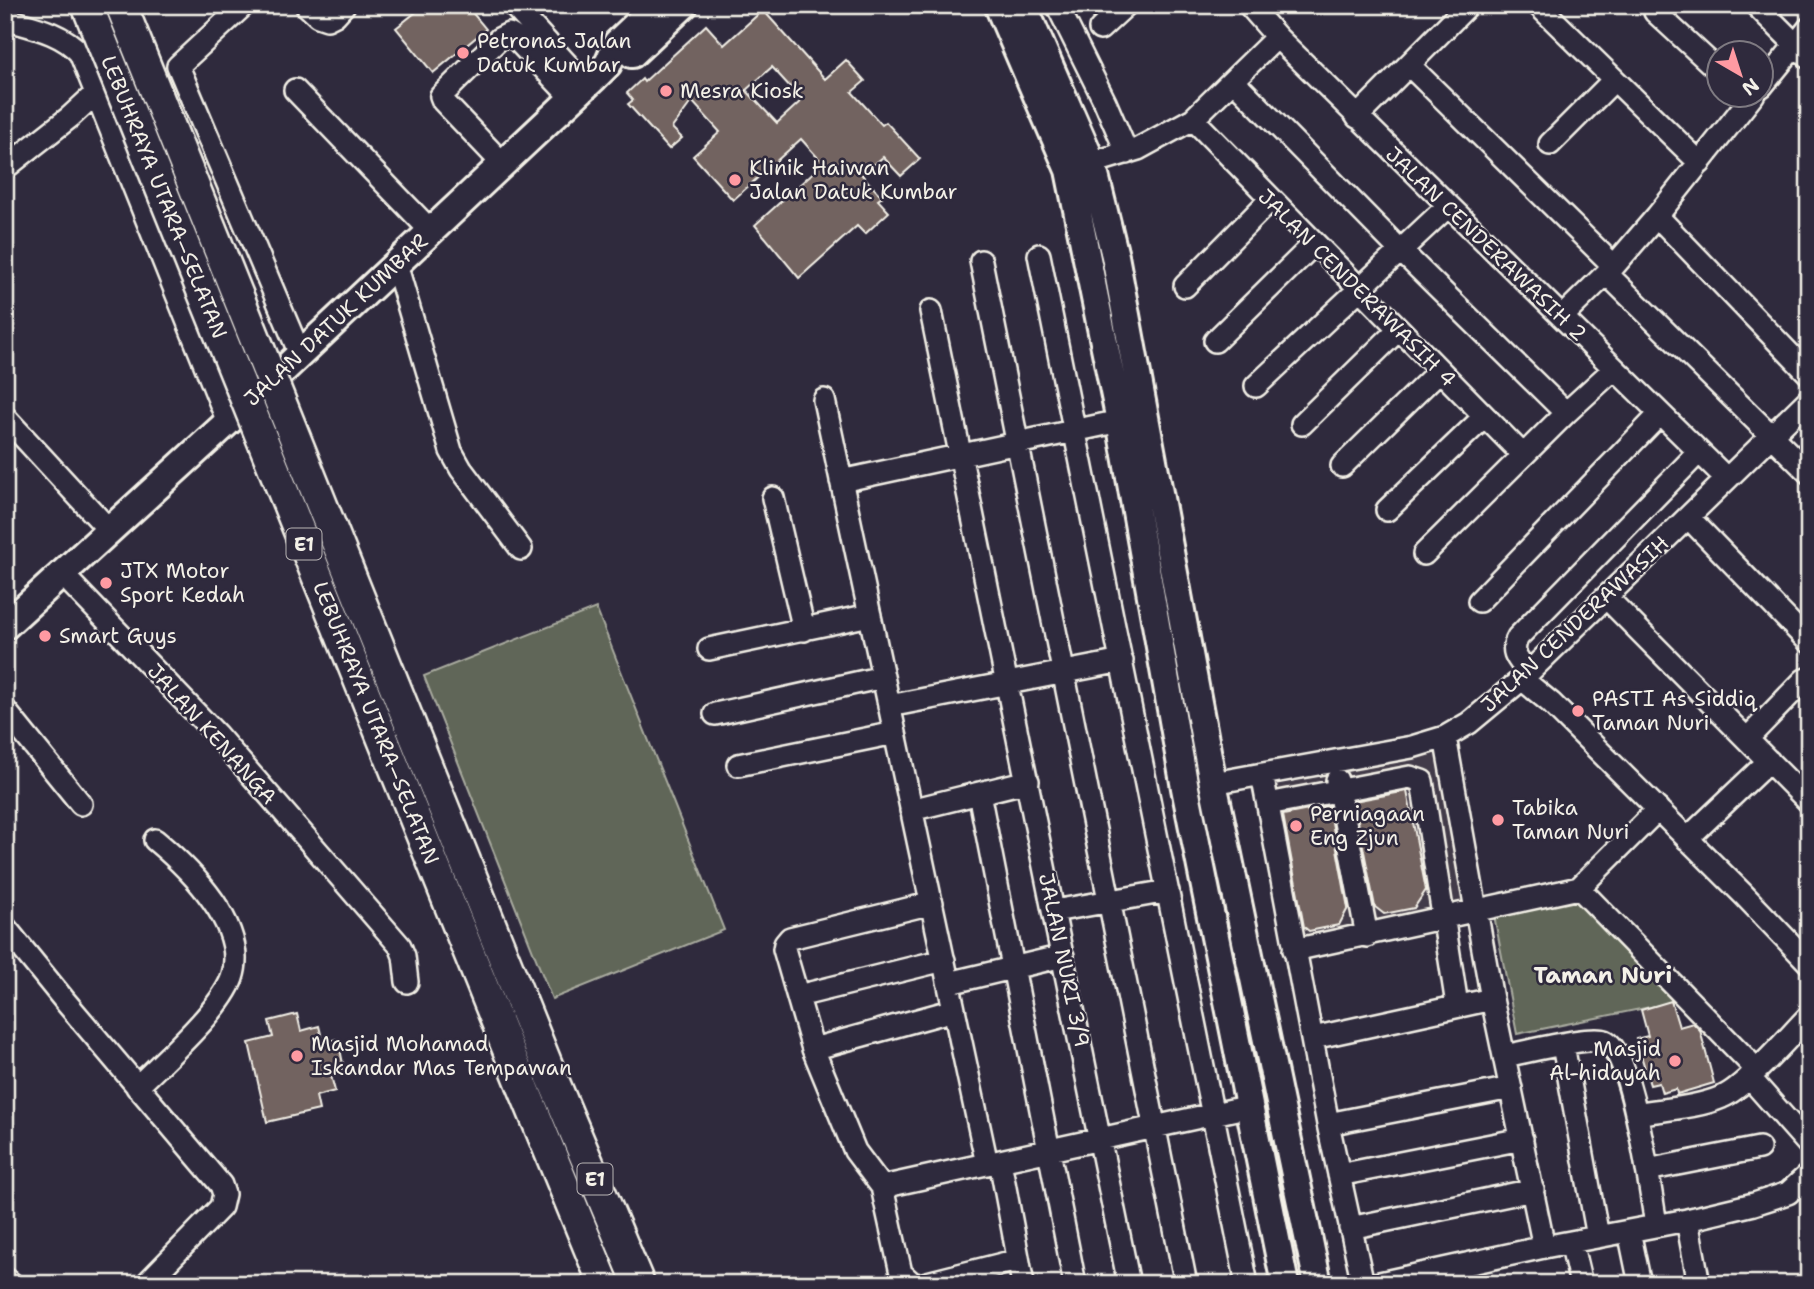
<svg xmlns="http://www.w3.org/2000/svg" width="1814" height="1289" font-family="'Shantell Sans',sans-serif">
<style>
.built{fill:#433b48}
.green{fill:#606658;stroke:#aaaca0;stroke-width:2}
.building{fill:#726360;stroke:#f4f1e8;stroke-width:2;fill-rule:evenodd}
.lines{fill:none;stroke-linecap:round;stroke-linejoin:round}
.minor-casing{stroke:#f4f1e8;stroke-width:26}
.major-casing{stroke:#f4f1e8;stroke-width:32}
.highway-casing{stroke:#f4f1e8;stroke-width:35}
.minor{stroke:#2f2a3d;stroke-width:21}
.major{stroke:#2f2a3d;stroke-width:26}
.highway{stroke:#2f2a3d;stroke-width:30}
.highway-bridge-casing{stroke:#f4f1e8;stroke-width:35;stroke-linecap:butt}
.highway-bridge{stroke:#2f2a3d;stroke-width:30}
.poi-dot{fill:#ff9aa2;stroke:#2f2a3d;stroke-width:2.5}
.labels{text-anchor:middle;stroke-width:5;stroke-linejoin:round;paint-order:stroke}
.shield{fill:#2f2a3d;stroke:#b9b5b5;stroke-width:2}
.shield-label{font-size:19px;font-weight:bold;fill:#f4f1e8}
.poi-label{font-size:21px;fill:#f4f1e8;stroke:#2f2a3d;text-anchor:start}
.street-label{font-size:21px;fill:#f4f1e8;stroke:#2f2a3d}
.neighbourhood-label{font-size:23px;font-weight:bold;fill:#f4f1e8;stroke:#2f2a3d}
</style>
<rect width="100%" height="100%" fill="#2f2a3d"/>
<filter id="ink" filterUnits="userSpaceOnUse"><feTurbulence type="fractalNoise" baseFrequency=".0143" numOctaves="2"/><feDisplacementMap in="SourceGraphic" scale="14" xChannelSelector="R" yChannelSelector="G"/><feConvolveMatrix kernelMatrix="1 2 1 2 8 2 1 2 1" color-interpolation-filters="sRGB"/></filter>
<g filter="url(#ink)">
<!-- built -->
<path class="built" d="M1458,749L1489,906L1286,947L1255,790Z"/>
<!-- green -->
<path class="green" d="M596,608L724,930L552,999L424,676Z
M1571,894L1685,1000L1517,1034L1493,910Z"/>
<!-- building -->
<path class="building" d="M411,5H466L486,29L433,73L396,28L416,12Z
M763,10L825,79L846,60L865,81L852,92L882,125L886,122L920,159L901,176L883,157L862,175L882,197L878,200L889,212L865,234L857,226L799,278L755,225L817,169L813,164L819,159L801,139L733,200L693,156L720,132L692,101L672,128L682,138L669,149L628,104L633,100L627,93L642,79L644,82L706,25L724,45ZM772,67L802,100L777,123L746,90Z
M1407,791L1426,890L1414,908L1384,914L1375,907L1354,801Z
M1329,806L1348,908L1339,925L1309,931L1304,927L1283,815Z
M1671,1001L1679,1027L1693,1023L1700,1030L1714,1083L1677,1094L1676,1089L1662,1093L1659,1083L1650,1085L1636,1039L1648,1036L1641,1010Z
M297,1014L301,1031L319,1026L323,1042L338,1039L344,1069L330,1072L335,1091L316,1096L319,1110L267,1122L249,1043L273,1037L269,1021Z"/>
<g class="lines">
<!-- minor casing -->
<g class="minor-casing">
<path id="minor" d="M244,5L178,66L300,354
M306,5L318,16L327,19L335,15L344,5
M513,5L586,85
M1057,5L1105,102L1127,153
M1249,5L1277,37L1727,479
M1538,5L1700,163
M1662,5L1655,12L1720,72
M1756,5L1809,58
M5,19C32,27 61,32 80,53L228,422
M1100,29L1126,5
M1409,65L1614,266
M1233,80L1400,250L1566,413
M1762,86L1809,28
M295,90L431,231
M1357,117L1468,5
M1193,119L1523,455
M1550,144L1614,80
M502,163L443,101L441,96L499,39L509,34L514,37L572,98
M1092,163L1138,149L1193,119L1277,37
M5,168L70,117L96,93
M1657,216L1809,374
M1039,255L1247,1284
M981,261L1186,1284
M396,264L451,451L461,469L521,549
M1607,274L1809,473
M1185,286L1270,200
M931,311L1129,1284
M1562,317L1614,266L1657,216L1754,94
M1215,341L1314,244
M1256,386L1448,206
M824,400L987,1164
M5,417L110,531
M1302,424L1398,330
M1342,466L1439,371
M841,481L1120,421
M773,498L804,630
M1387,510L1484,417
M1688,517L1809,642
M1424,554L1566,413L1614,369
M63,575L216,734L400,946L404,956L407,982
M1606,597L1809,802
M1479,601L1660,414
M709,649L870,615
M1529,673C1519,660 1509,653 1518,637L1699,452
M1522,679L1551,703L1743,894L1809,963
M889,706L1122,661
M5,710L81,804
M715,714L883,677
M1445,737L1492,999L1544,1247
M1747,739L1804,680L1809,678
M738,765L895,733
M1262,774L1328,1124L1363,1284
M1337,780L1367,936
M1213,783L1412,747L1445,737L1469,723L1522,679L1809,399
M979,793L1075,1284
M1268,804L1410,777L1422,781L1457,1005
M911,810L1028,781
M1687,839L1769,761
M1579,888L1756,1069
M1579,888L1658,809
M1054,911L1168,891
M5,927L65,1001L221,1185L224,1194L221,1207L146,1284
M1294,950L1579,888
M949,983L1063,956
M798,996L944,960
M1313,1038L1492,999
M1563,1045L1598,1237
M813,1049L954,1010
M1504,1056C1523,1053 1591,1035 1605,1041C1632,1052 1651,1194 1656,1225
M1749,1077L1809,1145
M137,1087C163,1061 220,1011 232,978C249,927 190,869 155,840
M1636,1114C1664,1109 1696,1108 1722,1097C1745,1088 1789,1036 1809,1016
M1328,1124L1511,1088
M1000,1161L1023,1284
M1647,1170L1759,1148
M1339,1175L1522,1139
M882,1187L1250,1106
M1687,1220L1699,1284
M1350,1228L1533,1190
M1629,1231L1640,1284
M1571,1242L1581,1284
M5,1278L12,1284
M913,1284L901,1273L882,1187L855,1151L813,1049L784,949L785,944L790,938L932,903
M923,1284L1018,1260
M1375,1284L1544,1247L1687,1220L1754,1204L1788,1193L1809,1174"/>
</g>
<!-- major casing -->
<g class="major-casing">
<path id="major" d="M998,5L1069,170L1120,421L1185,788L1285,1284
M1023,5L1092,163L1115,256L1213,783L1318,1284
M632,54L684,5
M5,626L228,422L595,77L608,64L617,43L657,5"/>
</g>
<!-- highway casing -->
<g class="highway-casing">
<path id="highway" d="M551,1075L639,1284
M522,1084L604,1284"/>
</g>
<!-- minor -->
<use href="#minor" class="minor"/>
<!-- major -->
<use href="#major" class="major"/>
<!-- highway -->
<use href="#highway" class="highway"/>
<!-- highway-bridge casing -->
<g class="highway-bridge-casing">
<path id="highway-bridge" d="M87,5L522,1084
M121,5L551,1075"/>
</g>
<!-- highway-bridge -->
<use href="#highway-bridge" class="highway-bridge"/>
</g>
</g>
<!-- markers -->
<g class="poi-dot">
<circle cx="463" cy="53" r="7"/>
<circle cx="666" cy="91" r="7"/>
<circle cx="735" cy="180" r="7"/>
<circle cx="106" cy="583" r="7"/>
<circle cx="45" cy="636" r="7"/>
<circle cx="1578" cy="711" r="7"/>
<circle cx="1498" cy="820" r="7"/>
<circle cx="1296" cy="826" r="7"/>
<circle cx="297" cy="1056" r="7"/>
<circle cx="1675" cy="1061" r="7"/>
</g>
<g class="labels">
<!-- shield labels -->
<g class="shield">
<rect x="286.5" y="528.5" width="35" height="31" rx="5"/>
<rect x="577.5" y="1163.5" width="35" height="31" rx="5"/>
</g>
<g class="shield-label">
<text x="304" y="551">E1</text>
<text x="595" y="1186">E1</text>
</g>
<!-- poi labels -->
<g class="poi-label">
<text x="477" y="48">Petronas Jalan<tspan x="477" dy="24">Datuk Kumbar</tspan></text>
<text x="680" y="98">Mesra Kiosk</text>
<text x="749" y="175">Klinik Haiwan<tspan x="749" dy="24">Jalan Datuk Kumbar</tspan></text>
<text x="120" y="578">JTX Motor<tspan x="120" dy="24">Sport Kedah</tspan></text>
<text x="59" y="643">Smart Guys</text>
<text x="1592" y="706">PASTI As Siddiq<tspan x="1592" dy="24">Taman Nuri</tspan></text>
<text x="1512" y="815">Tabika<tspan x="1512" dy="24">Taman Nuri</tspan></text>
<text x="1310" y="821">Perniagaan<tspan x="1310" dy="24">Eng Zjun</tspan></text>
<text x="311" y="1051">Masjid Mohamad<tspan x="311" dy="24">Iskandar Mas Tempawan</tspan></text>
<text x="1661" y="1056" text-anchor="end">Masjid<tspan x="1661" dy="24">Al-hidayah</tspan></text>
</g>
<!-- street labels -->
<g class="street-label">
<text transform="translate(164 197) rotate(68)" y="7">LEBUHRAYA UTARA–SELATAN</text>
<text transform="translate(1486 244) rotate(44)" y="7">JALAN CENDERAWASIH 2</text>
<text transform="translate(1357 288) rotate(45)" y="7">JALAN CENDERAWASIH 4</text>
<text transform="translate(336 320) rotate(-43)" y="7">JALAN DATUK KUMBAR</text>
<text transform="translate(1575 624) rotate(-43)" y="7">JALAN CENDERAWASIH</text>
<text transform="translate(376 723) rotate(68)" y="7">LEBUHRAYA UTARA–SELATAN</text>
<text transform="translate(212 734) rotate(48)" y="7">JALAN KENANGA</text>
<text transform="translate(1064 960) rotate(78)" y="7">JALAN NURI 3/9</text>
</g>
<!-- neighbourhood labels -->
<g class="neighbourhood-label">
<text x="1603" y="983">Taman Nuri</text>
</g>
</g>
<!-- margin -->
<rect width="1814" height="1289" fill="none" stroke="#2f2a3d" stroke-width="28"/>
<rect x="14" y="14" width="1786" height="1261" fill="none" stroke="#f4f1e8" stroke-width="2.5" filter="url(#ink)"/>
<!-- north arrow -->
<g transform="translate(1740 74) rotate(141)"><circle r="33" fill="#2f2a3d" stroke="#7e7a81" stroke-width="2"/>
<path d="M0-5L12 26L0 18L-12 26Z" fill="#ff9aa2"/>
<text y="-10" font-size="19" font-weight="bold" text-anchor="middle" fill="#f4f1e8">N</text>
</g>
</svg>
